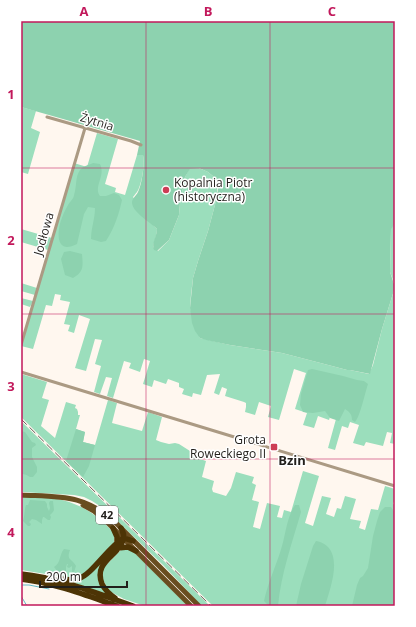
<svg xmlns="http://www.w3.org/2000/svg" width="416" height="627" font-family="'Open Sans',sans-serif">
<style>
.green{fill:#9bdebc}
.forest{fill:#8dd2af}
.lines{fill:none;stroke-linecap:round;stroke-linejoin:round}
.stream{stroke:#64bbc9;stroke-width:1}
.street{stroke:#ab9a83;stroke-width:3}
.primary{stroke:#694d1f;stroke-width:5}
.highway{stroke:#4d3405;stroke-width:5.5}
.rail{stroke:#66615c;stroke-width:1;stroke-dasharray:8 4;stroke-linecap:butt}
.grid{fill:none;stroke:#c2185b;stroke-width:1;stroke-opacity:0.55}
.poi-dot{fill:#cd3d55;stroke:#fff;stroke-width:1.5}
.labels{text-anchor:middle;stroke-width:3;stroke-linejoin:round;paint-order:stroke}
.shield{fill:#fff;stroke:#64625f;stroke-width:1}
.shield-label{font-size:11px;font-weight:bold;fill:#221f1b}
.street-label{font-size:12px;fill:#221f1b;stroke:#fff}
.poi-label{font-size:12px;fill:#221f1b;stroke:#fff;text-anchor:start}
.neighbourhood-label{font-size:13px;font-weight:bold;fill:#221f1b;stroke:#fff}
.neatline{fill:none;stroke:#c2185b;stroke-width:1.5}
.grid-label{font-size:13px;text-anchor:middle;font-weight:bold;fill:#c2185b}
</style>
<rect width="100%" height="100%" fill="#fff7ef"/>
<!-- green -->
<path class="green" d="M21,107L36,111L31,128L40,132L28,174L21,172Z
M97,133L118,139L105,184L116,188L115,192L125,195L137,155H143C145,163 142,184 137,192C137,192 133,197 133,197L154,226L157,229C157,236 154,241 153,247L158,251L169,240L179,215L180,203L185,177L190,168H199L208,172L214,177L218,183L216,201L208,231L198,261L193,278L191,295L190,308L200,338L230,345L282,353L332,366L347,370H350L369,374L373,365L382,329L395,287V444L390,443L392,433L387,432L383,446L366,442L364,446L353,443L359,425L350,422L348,428L342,426L335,450L328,448L336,419L330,417L329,420L318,416L314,428L303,425L307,413L295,409L306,373L294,369L279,420L268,417L271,406L259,402L255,415L245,412L246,407V403L244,402L225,396L227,389L222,387L219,395L214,393L220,374L207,375L201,395L193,393L192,397L182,394L184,389L179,387V383L168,379L166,384L154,380L152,387L143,384L150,361L144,359L140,372L129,368L131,363L124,361L113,398L107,396L112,378L106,377L100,394L94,392L101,366L95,364L102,340L95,339L86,371L75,368L90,319L79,315L74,333L68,331L70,325L64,324L70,302L60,300L61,295L55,294L52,306L46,305L33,349L21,346L31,307L32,303L30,307L21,304V298L33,301L35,295L21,291V283L37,288L48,250L21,242V229L52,238L74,163L87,167Z
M395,224V285L390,272L391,228Z
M21,374L47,382L42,398L49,400L41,426L55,438L66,402L76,405L75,408L77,409L78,412V415H80L76,429L85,432L83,442L95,445L108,400L117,403L112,423L142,431L148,412L162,417L156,440L161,442L169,444L175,443L179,444L190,451L191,456L206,461L202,477L214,481L212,489L213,492L226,496L231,488L236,472L254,477L252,483L256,485L252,500L259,502L253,527L260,529L267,503L280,506L277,517L282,518L284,510L291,512L303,471L319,476L305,523L313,526L322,496L331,498L326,514L334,517L337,508L341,509L345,496L356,499L350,519L361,521L359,528L365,530L371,509L378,510L385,486L395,489V498L393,504L395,505V606H213L21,417Z
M21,421L210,606H202L163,565L106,510L92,501L84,497L74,495L21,492Z
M21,497C34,498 49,497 62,500C83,505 100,517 114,533V543L86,573L77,578L64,577L21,570Z
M128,549L136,554L188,606H145L124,599L111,592L107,587L103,580L102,573L103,568L121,550Z
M102,561L100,566L106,594L72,582Z"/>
<!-- forest -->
<path class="forest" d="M21,21H395V224L391,229L390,272L395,287L382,329L370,374L350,370H347L332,366L282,353L230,345L206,340L200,338L195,331L192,323L190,308L193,278L198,261L208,231L216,201L218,189V183L214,177L208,172L199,168L190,169L185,177L180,203L179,215L169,240L157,251L154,250C151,243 157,237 157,229C151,223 142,218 136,211C134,209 132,205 132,203C132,198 136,196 138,192C142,184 145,163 143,155H137L140,141L21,107Z
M93,163L100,164C106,176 93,187 100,196H106L114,193L119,195L122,200C119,214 114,229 106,241L101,242L91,239C91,228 95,219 95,208L88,207L84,214L77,244C62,252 57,243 59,229C60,221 64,212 68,205C70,202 74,198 74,195C77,186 75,177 80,170C83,166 89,165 93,163Z
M70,251L82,254C83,266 84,272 73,278L65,275L61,259L64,252Z
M312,369L343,376L357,380L364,381L368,384C365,393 360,417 355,422L352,420C352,415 350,412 345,409L339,421L330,418L325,411L313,413L303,412L300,405L301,394L308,370Z
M76,429L85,432L83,442L95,445L89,466L83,477L66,461Z
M21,431L25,432L32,442L35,443L36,445L32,448V457L37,467V472L33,477H30C27,475 25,474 21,474Z
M30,500L45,501L47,504V507L49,511L50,508L49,503L50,501H53L54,510L53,512L50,515L51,517L50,520H48L44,517H43L42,520V524L36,520L32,519L29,522L31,524L30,526H28L23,521C25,515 24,511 26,505H28Z
M295,505H299L301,512C292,543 281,574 278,606H269L264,601C268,582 277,564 282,546C286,532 287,517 295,505Z
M385,507H391L395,513V606H352L357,585L360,578L363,576L368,568L373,536L377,521L380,512Z
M316,541C346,547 331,586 325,606H296L301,584L313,546Z
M64,549L70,550C66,561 72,558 76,566L74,572H72V566L69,568L67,567L68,564H67L66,567V571L62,573L58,572L54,567C61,563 59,555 64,549Z"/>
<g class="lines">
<!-- stream -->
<path class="stream" d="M21,585H29L49,589
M21,596L27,606"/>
<!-- street -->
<path class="street" d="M47,117L131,141L141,145
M21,345L85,128
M21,372L395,486"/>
<!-- primary -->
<path class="primary" d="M21,495C61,497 84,494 116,523L199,606
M83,505L94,511L106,521L191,606"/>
<!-- highway -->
<path class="highway" d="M113,528L117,537V542
M118,548L128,547L136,551
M21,574C60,578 96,593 133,606
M21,579C54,583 85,595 117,606
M62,579C67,580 73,580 78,579C93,574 108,547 124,538L133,541
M115,598C109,594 105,590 102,584C93,561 119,556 123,540C125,536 123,532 121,528"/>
<!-- rail -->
<path class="rail" d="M21,419L211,606"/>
</g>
<!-- grid -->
<path class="grid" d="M146,21V606M270,21V606M21,168H395M21,314H395M21,459H395"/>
<!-- markers -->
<g class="poi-dot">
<circle cx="166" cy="190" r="4"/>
<rect x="270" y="443" width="8" height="8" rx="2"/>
</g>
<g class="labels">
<!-- shield labels -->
<rect class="shield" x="96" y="506" width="22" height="18" rx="3"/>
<g class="shield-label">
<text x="107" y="519">42</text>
</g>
<!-- street labels -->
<g class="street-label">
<text transform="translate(97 122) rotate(17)" y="4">Żytnia</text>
<text transform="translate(44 234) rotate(-74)" y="4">Jodłowa</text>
</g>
<!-- poi labels -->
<g class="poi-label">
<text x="174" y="187">Kopalnia Piotr<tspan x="174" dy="14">(historyczna)</tspan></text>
<text x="266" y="444" text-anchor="end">Grota<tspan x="266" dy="14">Roweckiego II</tspan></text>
</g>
<!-- neighbourhood labels -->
<g class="neighbourhood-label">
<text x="292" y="465">Bzin</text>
</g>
</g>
<!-- border -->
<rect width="416" height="627" fill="none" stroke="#ffffff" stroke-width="44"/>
<!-- scale -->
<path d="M40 581v6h87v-6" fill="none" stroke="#221f1b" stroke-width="2"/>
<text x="46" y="581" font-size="12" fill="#221f1b" stroke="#ffffff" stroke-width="3" paint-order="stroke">200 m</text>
<rect x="22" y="22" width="372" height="583" class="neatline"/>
<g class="grid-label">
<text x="84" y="16">A</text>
<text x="208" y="16">B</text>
<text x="332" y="16">C</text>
<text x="11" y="99">1</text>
<text x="11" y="245">2</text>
<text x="11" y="391">3</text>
<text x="11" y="537">4</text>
</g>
</svg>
